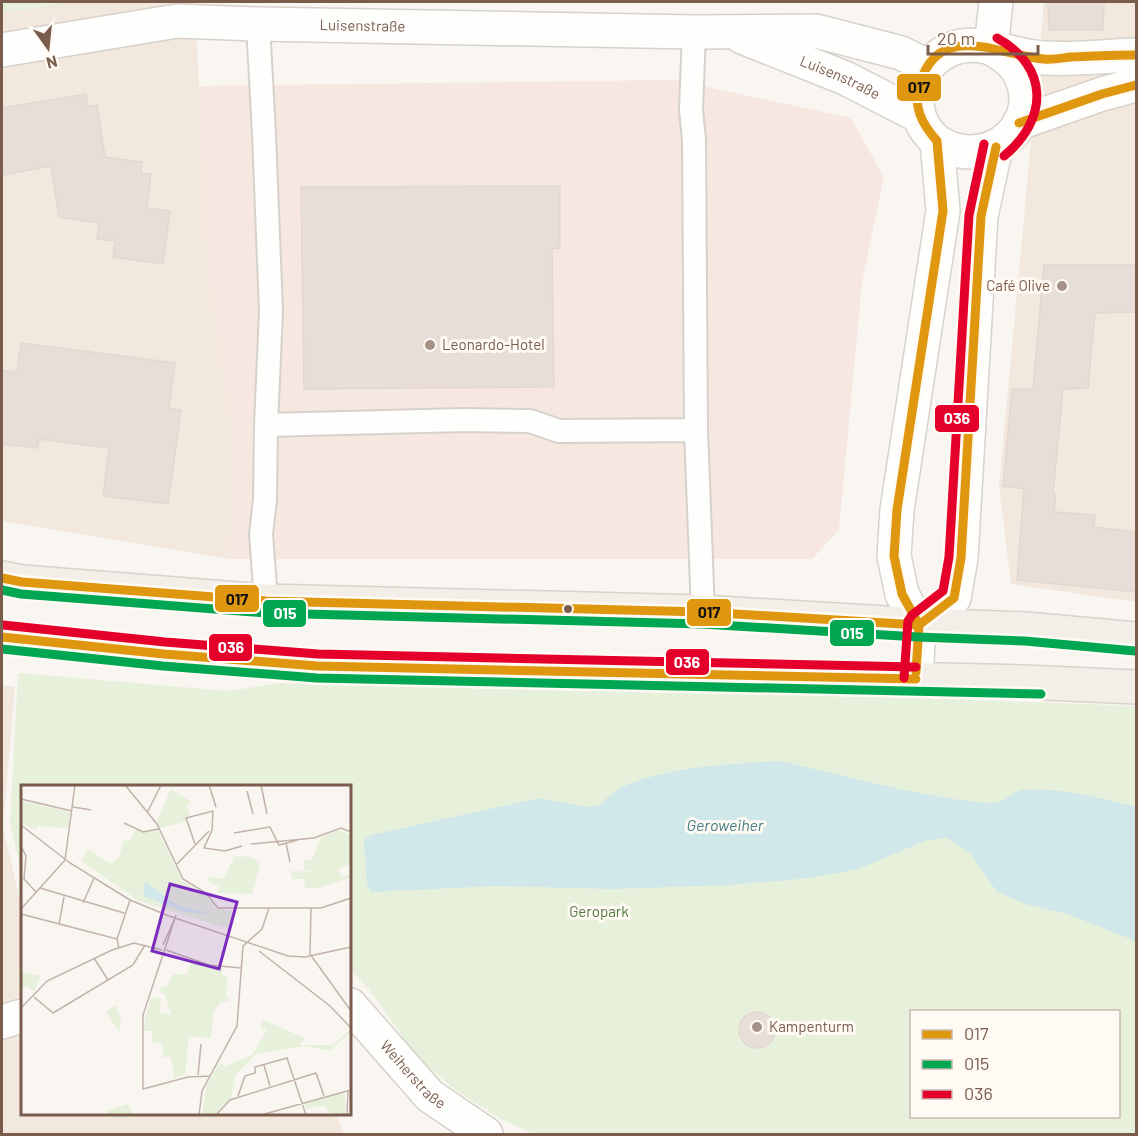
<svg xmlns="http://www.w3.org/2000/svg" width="1138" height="1136" font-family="Barlow,sans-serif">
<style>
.residential{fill:#f2e8de}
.commercial{fill:#f6e8e1}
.green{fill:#e7f0db;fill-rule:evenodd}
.water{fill:#d0e8ea}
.building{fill:#e6ded7;stroke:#e2d8d2;stroke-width:1.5}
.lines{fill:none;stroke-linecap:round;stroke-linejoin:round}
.lane-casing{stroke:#d7d1cb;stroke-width:26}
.street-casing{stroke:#d7d1cb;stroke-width:36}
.secondary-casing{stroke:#d9d2cb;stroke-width:36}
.primary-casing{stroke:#dad1cc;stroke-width:36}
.lane{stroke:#fefefd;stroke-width:22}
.street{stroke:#fefefd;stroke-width:33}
.secondary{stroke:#fefefd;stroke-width:33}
.primary{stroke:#f3eee8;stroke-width:33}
.bus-1-casing{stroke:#fffaf3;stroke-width:14}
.bus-2-casing{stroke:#fffaf3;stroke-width:14}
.bus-3-casing{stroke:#fffaf3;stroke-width:14}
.bus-1{stroke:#de970f;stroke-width:9}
.bus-2{stroke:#00a651;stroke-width:9}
.bus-3{stroke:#e4002b;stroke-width:9}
.poi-dot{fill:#a69286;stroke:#fffaf3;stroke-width:2}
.bus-dot{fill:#7a5c4d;stroke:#fffaf3;stroke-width:2}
.labels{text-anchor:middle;stroke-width:6;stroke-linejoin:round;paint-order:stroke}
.street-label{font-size:15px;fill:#7a5c4d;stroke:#fffaf3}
.poi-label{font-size:15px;fill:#7a5c4d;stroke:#fffaf3;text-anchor:start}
.park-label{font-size:15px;fill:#537a41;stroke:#fffaf3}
.water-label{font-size:16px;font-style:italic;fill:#437c86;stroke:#fffaf3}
.inset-road{fill:none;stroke:#c2b3aa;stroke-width:1.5}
.view{fill:#7b2cbf;fill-opacity:0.15;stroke:#7b2cbf;stroke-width:3}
.inset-edge{fill:none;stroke:#7a5c4d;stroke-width:3}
.line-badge{stroke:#fffaf3;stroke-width:2}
.badge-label{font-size:16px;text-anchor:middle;font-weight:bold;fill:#fff}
.pale-badge-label{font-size:16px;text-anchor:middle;font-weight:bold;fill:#111}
</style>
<rect width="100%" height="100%" fill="#f9f5f0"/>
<!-- residential -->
<path class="residential" d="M2,2H195L208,272L233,431L230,559L2,521Z
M1044,2H1136V602L1011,584L999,486Z
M2,685L15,687L3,827L22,910V1114H337L343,1134H2Z"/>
<!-- commercial -->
<path class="commercial" d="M675,80L851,118L884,177L862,282L839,530L812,559H230L233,431L208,272L199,86Z"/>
<!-- green -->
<path class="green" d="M2,2H72L2,13Z
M18,673L229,691L280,683H294L836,695L1136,706V1134H534L501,1119L454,1089L415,1055L373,994L350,968V786H22V875L10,824ZM912,1012H1118V1116H912Z"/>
<!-- water -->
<path class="water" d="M779,761C848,776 915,796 986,803C1006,805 1011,791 1023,790C1061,787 1099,799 1136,806V941L1067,914L1028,905L997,892L971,854L947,838L927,840L858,869L823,876L790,880L728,885L613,889L495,886L371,892L367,885L364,843L366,838L371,835L540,798L585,807L598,806C608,797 619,787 632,783C678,766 730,764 779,761Z"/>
<!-- building -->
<path class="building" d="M1048,2H1104L1103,30H1049Z
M86,94L88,107L97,105L105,157L142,162L141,173L151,174L147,208L170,211L163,264L113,257L115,241L97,239L99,223L59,217L51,166L2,175V108Z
M560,186V248L552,249L554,387L304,389L301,187Z
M1044,265H1137V312L1095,313L1088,388L1063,389L1053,493L1056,494L1054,512L1095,515L1094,527L1137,532V592L1017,580L1024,489L1003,486L1012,389H1033Z
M21,343L175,363L169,408L181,410L168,504L103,496L109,448L39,439L38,448L2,444V370L17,372Z
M739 1030a18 18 0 1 1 36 0a18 18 0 1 1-36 0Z"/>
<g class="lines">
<!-- lane casing -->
<g class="lane-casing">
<path id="lane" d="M258,24L264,134L271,311L266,425L265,500L261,534L266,601
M694,32L691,110L694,140L696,430L703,612
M266,425L464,420L530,421L559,431L696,430"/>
</g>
<!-- street casing -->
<g class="street-casing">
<g id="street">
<path id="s1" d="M742,37L845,78L919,116"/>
<path d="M991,48L996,2"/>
<path id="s2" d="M2,50L177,21L258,24L694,32L816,31L901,53L927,66"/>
<path id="s3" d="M350,1005L430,1096L486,1134"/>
</g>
</g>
<!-- secondary casing -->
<g class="secondary-casing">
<path id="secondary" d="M991,48C1001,54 1012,60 1018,71C1047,121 991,172 941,144C930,138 920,123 918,111C915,92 919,74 933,61C968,28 1005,57 1045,58C1075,60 1106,56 1136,55
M1019,123L1102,94L1136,85
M919,625L954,598L961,558L981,216L996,147
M916,679L919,625L902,594L894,556L897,510L943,211L937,141
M2,1022L22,1016"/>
</g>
<!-- primary casing -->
<g class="primary-casing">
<path id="primary" d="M2,578L22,582L266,601L703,612L919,625L1026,629L1136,639
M2,637L164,654L317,666L1024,682L1136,687"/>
</g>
<!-- lane -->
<use href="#lane" class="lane"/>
<!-- street -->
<use href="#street" class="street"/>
<!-- secondary -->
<use href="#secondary" class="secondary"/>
<!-- primary -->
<use href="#primary" class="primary"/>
<!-- bus-1 casing -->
<g class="bus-1-casing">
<path id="bus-1" d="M1019,123L1102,94L1136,85
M937,141C922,124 912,106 920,83C940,19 1001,56 1044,59C1053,60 1062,58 1071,57C1093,56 1114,55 1136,55
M2,578L22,582L266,601L703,612L919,625L954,598L961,558L981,216L996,147
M2,637L164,654L317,666L916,679
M916,672L919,625L902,594L894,556L897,510L943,211L937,141"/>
</g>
<!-- bus-2 casing -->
<g class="bus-2-casing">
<path id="bus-2" d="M2,590L21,594L266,613L702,624L918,637L1025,641L1135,651
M2,649L163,666L317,678L1041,694"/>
</g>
<!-- bus-3 casing -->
<g class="bus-3-casing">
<path id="bus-3" d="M997,38C1050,67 1048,120 1004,156
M3,625L165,642L318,654L916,667
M904,678L908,621L912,615L943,591L949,557L969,215L984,144"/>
</g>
<!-- bus-1 -->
<use href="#bus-1" class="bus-1"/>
<!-- bus-2 -->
<use href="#bus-2" class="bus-2"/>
<!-- bus-3 -->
<use href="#bus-3" class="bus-3"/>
</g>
<!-- markers -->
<g class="poi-dot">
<circle cx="1062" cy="286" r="6"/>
<circle cx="430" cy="345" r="6"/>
<circle cx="757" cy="1027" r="6"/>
</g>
<circle class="bus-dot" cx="568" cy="609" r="5"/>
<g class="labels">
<!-- street labels -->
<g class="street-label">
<text dy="5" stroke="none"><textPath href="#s2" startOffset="363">Luisenstraße</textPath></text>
<text dy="5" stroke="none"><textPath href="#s1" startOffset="106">Luisenstraße</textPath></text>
<text dy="5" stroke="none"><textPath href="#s3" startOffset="94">Weiherstraße</textPath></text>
</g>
<!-- poi labels -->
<g class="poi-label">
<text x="1050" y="291" text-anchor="end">Café Olive</text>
<text x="442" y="350">Leonardo-Hotel</text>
<text x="769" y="1032">Kampenturm</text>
</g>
<!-- park labels -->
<g class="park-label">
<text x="599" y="917">Geropark</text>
</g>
<!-- water labels -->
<g class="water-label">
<text x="725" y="831">Geroweiher</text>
</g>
</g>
<!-- overview -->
<g transform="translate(21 785)">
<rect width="330" height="330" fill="#f9f5f0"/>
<path d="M150,4L171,17L165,21L169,29L164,37L139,43L136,36ZM0,16L49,27L47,43L16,41L15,45L8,42L0,37ZM114,45L137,46L161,96L184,109L196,124L211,126L208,144L118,116L60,76L67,64L90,79L98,72L103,54L109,56ZM318,45L329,50L330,79L317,84L320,92L329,89V93L296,103H283L284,94H271L270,86L292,87L283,85V75H291L300,53ZM213,71L230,72L239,79L231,109L196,108L198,102L188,96L186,92L203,94ZM170,177L202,183L201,190H206L205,212L209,215L199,218L193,226L190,253L168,251L164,290L153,293L150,272H142L141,258L131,257V246H123L125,230L130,212L140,214L139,228L150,229L144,210L139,207L140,201L145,202L153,189H166ZM0,187L20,191L13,207L6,201L0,205ZM95,220L100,234L98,247L85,227ZM242,235L284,253L279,260H311L329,245L330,247L309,266L283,261L235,269L215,289L210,312L193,330H181L185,302L199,277L204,281L231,270L246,245L239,242ZM324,308L325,330H311L303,320L285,324L283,317ZM107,319L111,328L108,330L87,329L86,325Z" fill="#e7f0db"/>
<path d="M124,97L156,120L190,129L164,127L122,111Z" fill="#d0e8ea"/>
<path class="inset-road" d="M104,0L136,39L162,94L185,108L197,123H300L330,113M188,0L195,22M240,0L246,29M226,6L232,29M0,14L51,26M52,22L70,25M192,26L191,45L183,63L204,66L221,61M126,28L140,0M103,38L122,47L138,44M0,40L49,78L109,115L148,131L267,171L284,172L330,162M213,48L249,42L258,60L277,55M265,58L269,77M174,59L165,33L192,26M230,59L293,53L320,43L330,47M0,61L5,71L3,94L15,107M44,75L54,0M156,79L188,46M19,103L103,128M62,118L73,93M0,124L44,75M0,129L96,154M155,130L122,230V304L167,292L189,291M38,139L43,112M142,160L154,133M98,163L96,154L109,115M145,165L188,180L220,183M238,166L309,221L330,243M289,169L290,123M289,169L330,226M73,173L87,195M13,212L32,228L112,180L124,160M0,223L26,196L91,165L113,158L141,165M243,280L249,301M177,290L180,259M217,311L224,291L234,288V282L266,273L285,330M178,330L181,306L216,241L222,161L241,144L248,123M195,330L209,315L295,288L303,311M240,330L330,305M326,330L327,306"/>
<path class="view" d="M149,99L216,117L198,184L131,166Z"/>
<rect width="330" height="330" class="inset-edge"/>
</g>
<g class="line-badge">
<rect x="896" y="73" width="46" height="29" rx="6" fill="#de970f"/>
<rect x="934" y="404" width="46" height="29" rx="6" fill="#e4002b"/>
<rect x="214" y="584" width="46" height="29" rx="6" fill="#de970f"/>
<rect x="686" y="598" width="46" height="29" rx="6" fill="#de970f"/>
<rect x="262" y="599" width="45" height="29" rx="6" fill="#00a651"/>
<rect x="829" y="619" width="46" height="28" rx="6" fill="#00a651"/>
<rect x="208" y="633" width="45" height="29" rx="6" fill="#e4002b"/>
<rect x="665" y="648" width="45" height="28" rx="6" fill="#e4002b"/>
</g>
<g class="badge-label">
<text x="957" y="424">036</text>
<text x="285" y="619">015</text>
<text x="852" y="639">015</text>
<text x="231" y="653">036</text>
<text x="687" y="668">036</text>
</g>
<g class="pale-badge-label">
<text x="919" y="93">017</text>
<text x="237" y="605">017</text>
<text x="709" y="618">017</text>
</g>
<!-- border -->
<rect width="1138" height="1136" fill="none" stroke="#7a5c4d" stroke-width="6"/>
<!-- legend -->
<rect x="910" y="1010" width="210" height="108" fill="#fffaf3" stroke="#cabbb1" stroke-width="1.5"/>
<rect x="922" y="1030" width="30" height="9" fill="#de970f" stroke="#cabbb1" stroke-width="1.5"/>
<text x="964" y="1040" font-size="18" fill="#7a5c4d">017</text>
<rect x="922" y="1060" width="30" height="9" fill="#00a651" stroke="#cabbb1" stroke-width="1.5"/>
<text x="964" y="1070" font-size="18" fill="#7a5c4d">015</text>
<rect x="922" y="1090" width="30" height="9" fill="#e4002b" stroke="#cabbb1" stroke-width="1.5"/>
<text x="964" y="1100" font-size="18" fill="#7a5c4d">036</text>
<!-- north arrow -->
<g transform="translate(48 48) rotate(165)" stroke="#fffaf3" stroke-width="4.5" paint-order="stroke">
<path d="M0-4.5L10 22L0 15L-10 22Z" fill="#7a5c4d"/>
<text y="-9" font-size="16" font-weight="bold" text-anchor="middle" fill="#7a5c4d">N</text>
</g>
<!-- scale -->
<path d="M928 45v9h110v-9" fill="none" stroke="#7a5c4d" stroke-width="3"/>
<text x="937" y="45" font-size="18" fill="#7a5c4d" stroke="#fffaf3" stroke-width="4.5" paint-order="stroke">20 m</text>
</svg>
